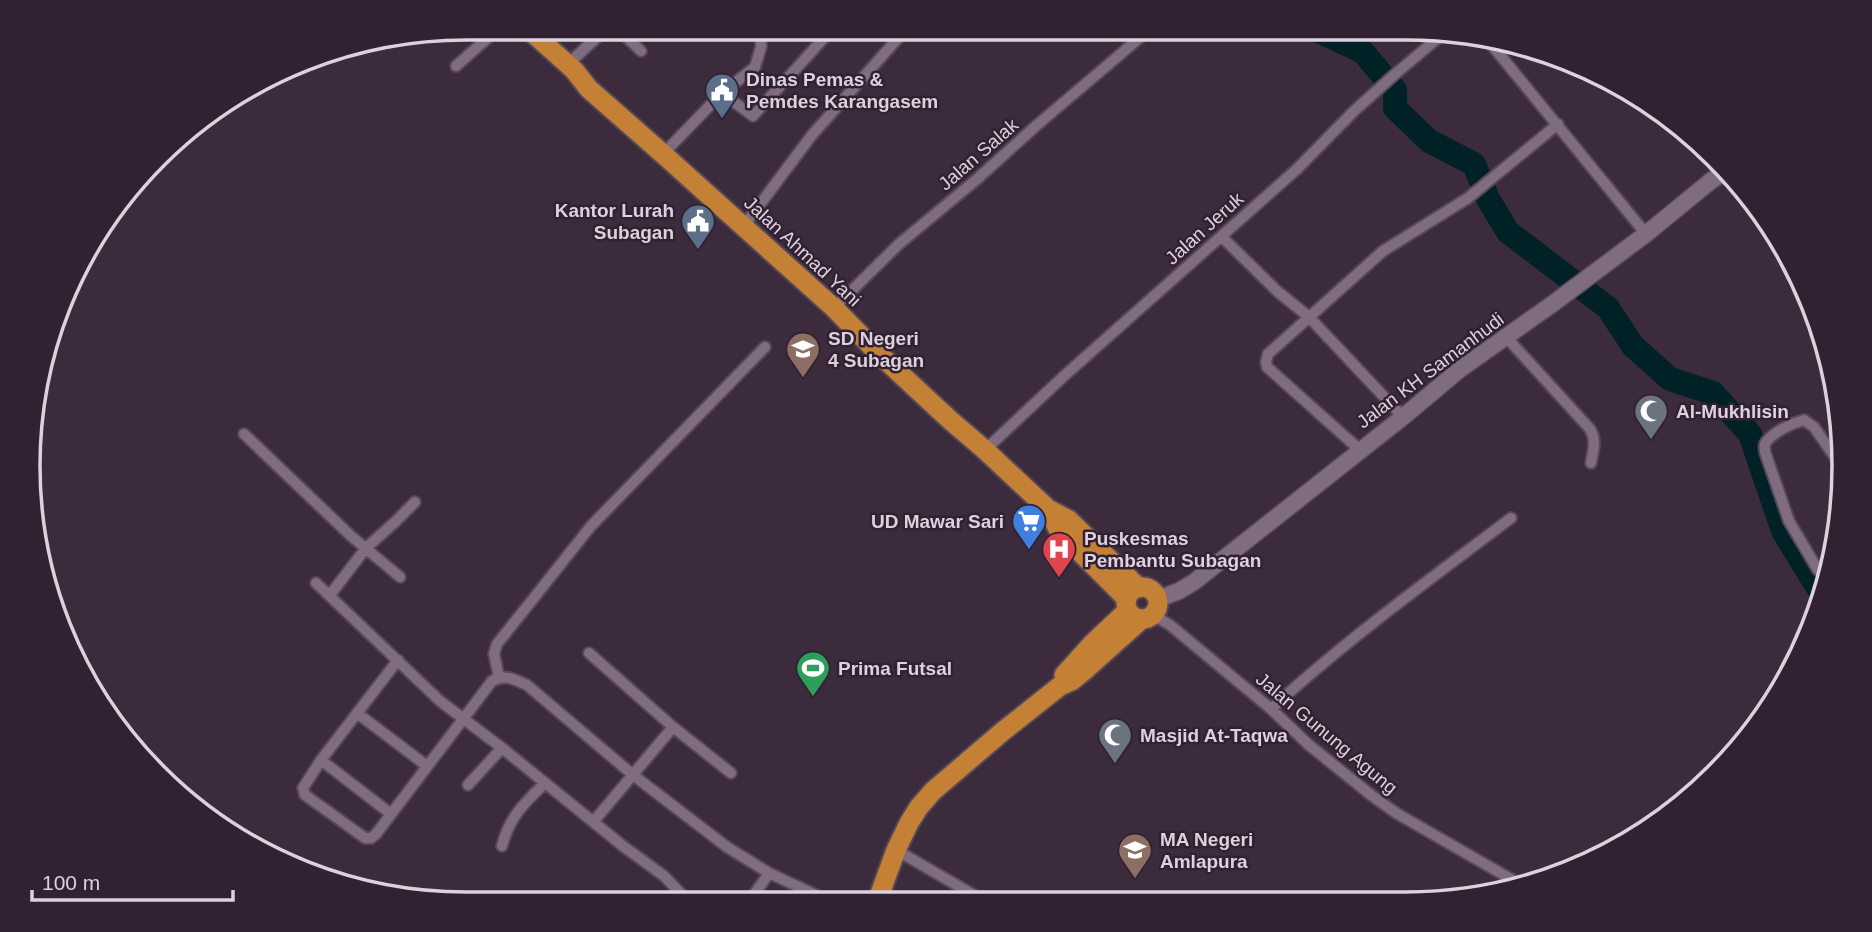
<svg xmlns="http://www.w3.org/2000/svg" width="1872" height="932" font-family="Arial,sans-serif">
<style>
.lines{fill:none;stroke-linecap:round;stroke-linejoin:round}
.river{stroke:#002125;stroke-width:24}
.street-casing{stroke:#564857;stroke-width:14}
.secondary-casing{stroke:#564857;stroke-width:19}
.highway-casing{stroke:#564857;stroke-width:23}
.street{stroke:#7f6c80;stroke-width:10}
.secondary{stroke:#7f6c80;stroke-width:16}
.highway{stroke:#c48136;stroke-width:19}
.labels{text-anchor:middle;stroke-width:5;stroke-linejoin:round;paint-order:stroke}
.poi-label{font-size:19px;font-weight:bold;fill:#dcd1dd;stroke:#312132;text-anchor:start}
.street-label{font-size:19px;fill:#dcd1dd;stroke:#312132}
.rim{fill:none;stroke:#dcd1dd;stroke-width:3.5}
</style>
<rect width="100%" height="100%" fill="#3c2b3d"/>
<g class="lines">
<!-- river -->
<path class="river" d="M1314,29L1363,52L1395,90V108L1429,141L1474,164L1488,199L1508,232L1608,308L1633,346L1670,379L1713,393L1750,434L1783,531L1818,588"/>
<!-- street casing -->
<g class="street-casing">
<path id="street" d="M617,28L641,51
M1491,44L1646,234
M567,65L607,28
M456,66L499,28
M722,93L753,116L833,28
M663,154L722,93L755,67L761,47V28
M743,227L812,135L907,28
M1222,237L1277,291L1309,317L1403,417
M834,308L899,244L976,180L1037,125L1150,29
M1507,338L1590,429C1597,441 1593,450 1591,463
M244,434L351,536L400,577
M985,450L1064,376L1297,169L1353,112L1394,75L1445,32
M1360,450L1267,367L1266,362L1268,354L1383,251L1468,198L1558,124
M1822,572L1818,570L1789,521L1765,452C1765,447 1763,445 1767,441C1775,431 1793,423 1804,420L1814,427L1839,463
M316,583L440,701L502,748L623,846L664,876L689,902
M330,595L366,548L394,523L415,502
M1153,615L1170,625L1271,709L1309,745L1371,795L1396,813L1523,886
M589,653L673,727L731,773
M398,660L321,760L303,788L305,795L365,838H371L376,834L492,681C505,674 514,679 527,685L633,775L727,847L769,873L831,902
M499,677L494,654L497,644L533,599L591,526L765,347
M1271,709C1346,640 1429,580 1511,518
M357,713L427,766
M321,760L391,814
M468,785L502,748
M594,821L673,727
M502,846C509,818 524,803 544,784
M896,850L986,902
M749,902L769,873"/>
</g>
<!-- secondary casing -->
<g class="secondary-casing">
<path id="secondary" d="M1158,599L1179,591L1194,582L1403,417L1459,370L1551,305L1646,234L1712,180L1727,171"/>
</g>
<!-- highway casing -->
<g class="highway-casing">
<path id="highway" d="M527,28L574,70L589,89L663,154L834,308L880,355L950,420L985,450L1048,509L1069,520L1139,588
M1048,509L1059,531L1127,599
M1126 603a16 16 0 1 1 32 0a16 16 0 1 1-32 0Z
M1064,675L1093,643L1128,610
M877,902L896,850L909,823L919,807L933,791L1002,732L1060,686L1073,680L1084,671L1142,619"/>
</g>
<!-- street -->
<use href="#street" class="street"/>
<!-- secondary -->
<use href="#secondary" class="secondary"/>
<!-- highway -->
<use href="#highway" class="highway"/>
</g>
<!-- icons -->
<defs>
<g id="civic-pin" transform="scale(1.75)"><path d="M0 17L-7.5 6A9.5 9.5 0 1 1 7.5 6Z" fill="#5c6f8a" stroke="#312132"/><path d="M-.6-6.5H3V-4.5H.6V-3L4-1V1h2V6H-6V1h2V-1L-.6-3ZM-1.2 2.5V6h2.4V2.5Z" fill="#fff"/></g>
<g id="school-pin" transform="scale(1.75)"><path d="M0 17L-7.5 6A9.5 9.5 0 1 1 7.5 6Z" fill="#8d6e63" stroke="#312132"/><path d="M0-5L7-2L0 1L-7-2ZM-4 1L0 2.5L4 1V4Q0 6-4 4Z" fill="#fff"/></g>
<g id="mosque-pin" transform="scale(1.75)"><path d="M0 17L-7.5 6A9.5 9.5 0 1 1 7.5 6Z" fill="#6b7280" stroke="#312132"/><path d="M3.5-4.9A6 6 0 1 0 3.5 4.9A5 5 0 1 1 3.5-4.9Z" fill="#fff"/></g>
<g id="supermarket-pin" transform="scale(1.75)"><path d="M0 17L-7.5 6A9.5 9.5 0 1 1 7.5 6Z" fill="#3f7fe0" stroke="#312132"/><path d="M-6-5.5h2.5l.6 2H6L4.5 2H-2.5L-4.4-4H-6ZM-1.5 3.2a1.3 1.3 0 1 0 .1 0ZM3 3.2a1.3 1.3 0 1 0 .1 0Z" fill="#fff"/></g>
<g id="hospital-pin" transform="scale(1.75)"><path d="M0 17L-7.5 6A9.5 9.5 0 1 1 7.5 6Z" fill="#e0444e" stroke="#312132"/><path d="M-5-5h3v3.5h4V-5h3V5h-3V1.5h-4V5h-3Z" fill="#fff"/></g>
<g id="stadium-pin" transform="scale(1.75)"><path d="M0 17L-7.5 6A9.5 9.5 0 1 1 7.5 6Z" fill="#2e9e5b" stroke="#312132"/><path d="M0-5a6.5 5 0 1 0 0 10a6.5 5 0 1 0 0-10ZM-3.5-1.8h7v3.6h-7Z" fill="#fff"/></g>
</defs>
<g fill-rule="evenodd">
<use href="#civic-pin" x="722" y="90"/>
<use href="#civic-pin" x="698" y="221"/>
<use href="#school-pin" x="803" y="349"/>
<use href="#mosque-pin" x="1651" y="411"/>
<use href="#supermarket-pin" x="1029" y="521"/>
<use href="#hospital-pin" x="1059" y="549"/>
<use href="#stadium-pin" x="813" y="668"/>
<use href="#mosque-pin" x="1115" y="735"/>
<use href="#school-pin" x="1135" y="850"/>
</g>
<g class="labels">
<!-- poi labels -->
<g class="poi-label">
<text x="746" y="86">Dinas Pemas &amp;<tspan x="746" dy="22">Pemdes Karangasem</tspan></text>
<text x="674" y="217" text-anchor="end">Kantor Lurah<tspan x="674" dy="22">Subagan</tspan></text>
<text x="828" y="345">SD Negeri<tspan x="828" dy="22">4 Subagan</tspan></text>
<text x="1676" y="418">Al-Mukhlisin</text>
<text x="1004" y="528" text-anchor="end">UD Mawar Sari</text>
<text x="1084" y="545">Puskesmas<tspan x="1084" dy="22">Pembantu Subagan</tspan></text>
<text x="838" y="675">Prima Futsal</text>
<text x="1140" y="742">Masjid At-Taqwa</text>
<text x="1160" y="846">MA Negeri<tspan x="1160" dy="22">Amlapura</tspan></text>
</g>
<!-- street labels -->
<g class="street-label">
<text transform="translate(978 154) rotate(-41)" y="7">Jalan Salak</text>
<text transform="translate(1204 228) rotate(-42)" y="7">Jalan Jeruk</text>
<text transform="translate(803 251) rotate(43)" y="7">Jalan Ahmad Yani</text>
<text transform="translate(1430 370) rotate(-37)" y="7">Jalan KH Samanhudi</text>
<text transform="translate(1327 733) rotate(40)" y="7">Jalan Gunung Agung</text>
</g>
</g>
<!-- crop -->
<path d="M0 0H1872V932H0ZM466 40H1406A426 426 0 0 1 1832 466V466A426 426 0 0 1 1406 892H466A426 426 0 0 1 40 466V466A426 426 0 0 1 466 40Z" fill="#312132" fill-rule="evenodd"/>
<path class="rim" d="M466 40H1406A426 426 0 0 1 1832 466V466A426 426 0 0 1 1406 892H466A426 426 0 0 1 40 466V466A426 426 0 0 1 466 40Z"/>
<!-- scale -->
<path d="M32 890v10h201v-10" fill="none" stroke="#dcd1dd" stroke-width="3.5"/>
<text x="42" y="890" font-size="21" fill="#dcd1dd" stroke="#312132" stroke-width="5" paint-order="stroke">100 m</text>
</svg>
